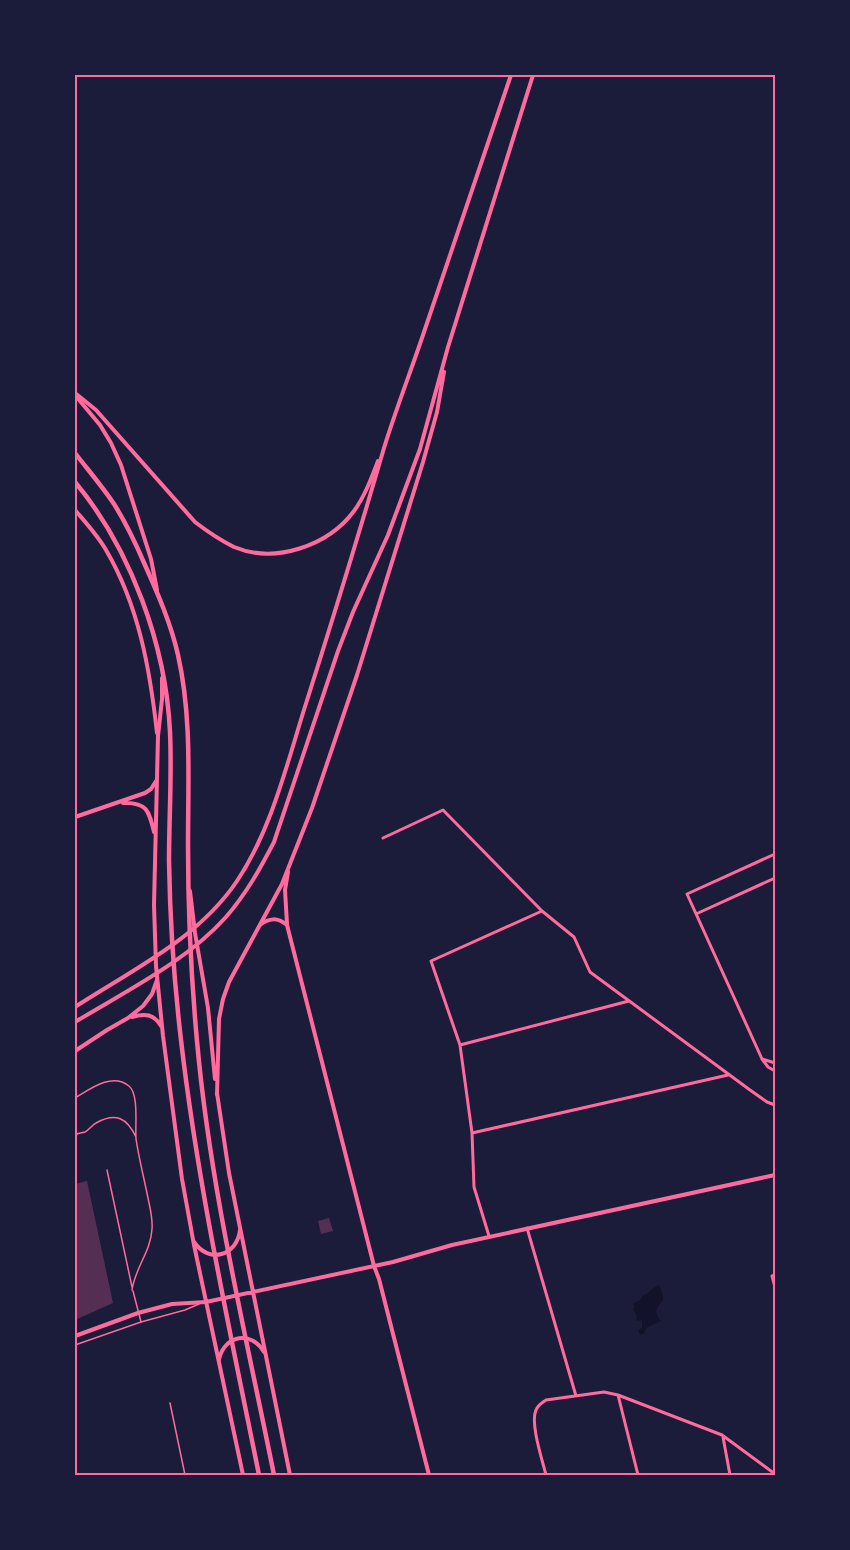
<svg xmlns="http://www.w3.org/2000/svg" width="850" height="1550" font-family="Arial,sans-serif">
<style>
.water{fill:#12122b}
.building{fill:#542f53}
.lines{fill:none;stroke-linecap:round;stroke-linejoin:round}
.path{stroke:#ff6b9d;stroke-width:1.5}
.service{stroke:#ff6b9d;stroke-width:1.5}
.minor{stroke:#ff6b9d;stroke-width:3}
.tertiary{stroke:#ff6b9d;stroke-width:4}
.secondary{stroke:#ff6b9d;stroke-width:4}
.primary{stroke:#ff6b9d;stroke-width:4.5}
.neatline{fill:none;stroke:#ff6b9d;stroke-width:2}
</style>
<rect width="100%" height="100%" fill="#1b1b3a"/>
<!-- water -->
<path class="water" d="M659,1285L662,1292L663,1300C656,1309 653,1311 661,1321L646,1328L644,1333L640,1335L638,1330L642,1328V1320L636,1321L637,1316L633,1309L635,1308L633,1304L640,1300L642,1296C651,1293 652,1287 659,1285Z"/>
<!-- building -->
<path class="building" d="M87,1181L113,1303L75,1320V1184Z
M329,1218L333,1231L321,1234L318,1221Z"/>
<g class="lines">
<!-- path -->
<path class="path" d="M170,1403L185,1475"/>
<!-- service -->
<path class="service" d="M75,1098C90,1089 112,1072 129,1086C139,1094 135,1126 136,1139C139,1159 144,1178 148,1198C150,1208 153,1219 152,1229C151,1251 135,1268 132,1290
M75,1135C78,1133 82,1133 85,1132C89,1130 92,1125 96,1123C116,1112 127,1118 136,1137
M107,1170L132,1287
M133,1291L141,1322
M75,1345L141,1322L185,1310L199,1304"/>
<!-- minor -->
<path class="minor" d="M383,838L443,810L542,911L574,937L590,972L750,1090L767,1102L775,1105
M775,854L687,894L762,1059L768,1067L775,1071
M696,914L775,878
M460,1045L629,1001
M762,1059L775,1063
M472,1133L728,1075
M527,1228L576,1396
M489,1236L474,1187L472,1133L460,1045L431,961L542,911
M775,1275L772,1276L775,1287
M618,1395L638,1475
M723,1437L730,1475
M546,1475C542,1459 530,1423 536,1410C538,1405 542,1403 546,1400L604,1392L618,1395L722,1435L775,1474"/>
<!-- tertiary -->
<path class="tertiary" d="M75,395L100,425L111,443L121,465L151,559L157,590
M75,510C86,523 98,536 106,550C139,606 150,670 157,733
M287,924L285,890L288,872
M260,925C269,918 277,917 287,925L374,1266L379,1279L429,1475
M194,1242C209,1264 237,1256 240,1230
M75,1336L138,1313L172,1304L206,1302
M219,1359C225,1335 251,1330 264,1352"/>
<!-- secondary -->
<path class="secondary" d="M75,393L96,410L195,522C208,532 220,540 234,547C275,564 328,546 354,511C365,496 371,479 378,461
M162,678V699L158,736L154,905L156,966L163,1036L182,1179L194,1245L243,1475
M123,803C147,802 149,811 154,832
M75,817L145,793L151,789L156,781
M190,891L195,933L208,1008L215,1079
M75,1007C132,970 198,939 237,881C270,832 286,768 303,713C331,625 358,537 384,448C396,409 411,371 424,332C453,247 482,161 511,75
M132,1017C145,1013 154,1014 161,1026
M75,1022C126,991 187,961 226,917C246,894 260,869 274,842L338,651L353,612L388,535L420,449L448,347L533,75
M75,1051L107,1030L128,1018L143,1006L152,994L157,980
M217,1093L229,1173L290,1475
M217,1095L219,1019L223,999L229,982L282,884L312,808L357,675L423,462L437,412L444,372
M206,1302L393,1262L452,1245L775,1175"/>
<!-- primary -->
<path class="primary" d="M75,453C88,470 102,486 114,504C126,523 136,544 145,565C158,594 171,624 178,655C192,717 188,781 188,845C188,911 191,976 197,1041C210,1187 245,1331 274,1475
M75,482C131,549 166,646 170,732C172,775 169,818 169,861C170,921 174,981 181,1040C198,1187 230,1331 259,1475"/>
</g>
<!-- border -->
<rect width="850" height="1550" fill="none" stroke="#1b1b3a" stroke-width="153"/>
<rect x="76" y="76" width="698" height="1398" class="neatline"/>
</svg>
